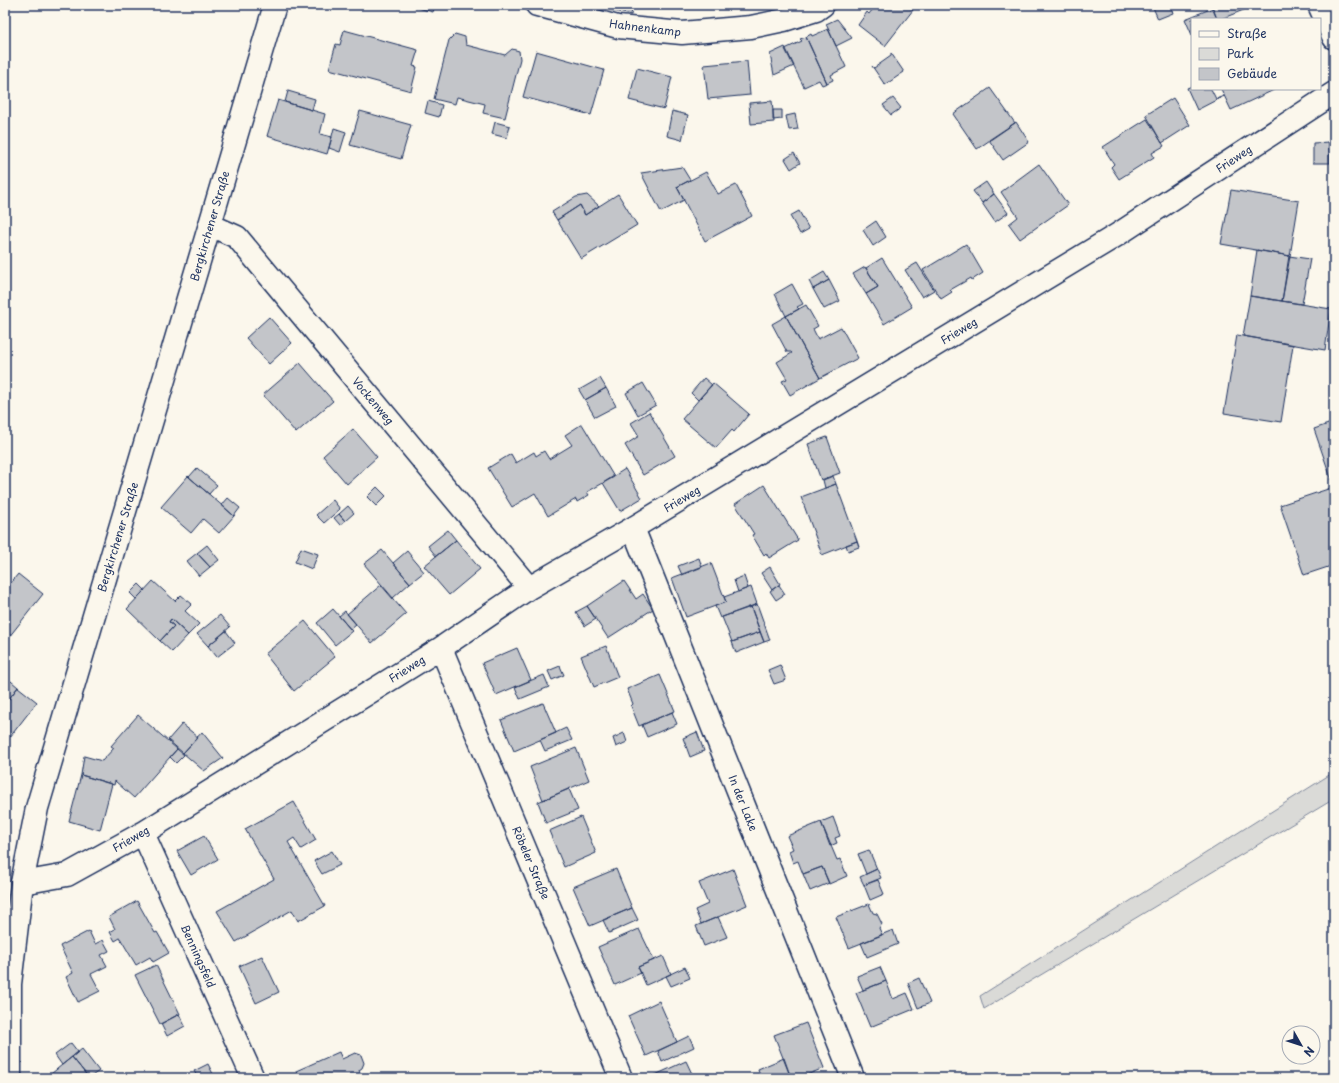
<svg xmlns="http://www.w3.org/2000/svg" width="1339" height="1083" font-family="'Playpen Sans',sans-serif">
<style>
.green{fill:#dadad7;stroke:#7a849a}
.building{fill:#c3c5c9;stroke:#1b2f5e}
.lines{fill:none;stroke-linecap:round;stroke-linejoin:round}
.street-casing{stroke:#1b2f5e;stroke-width:25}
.secondary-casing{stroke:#1b2f5e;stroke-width:25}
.street{stroke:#fbf7ec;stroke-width:22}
.secondary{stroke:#fbf7ec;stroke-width:22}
.labels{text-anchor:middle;stroke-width:4;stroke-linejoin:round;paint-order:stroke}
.street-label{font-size:11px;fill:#1b2f5e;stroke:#fbf7ec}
</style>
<rect width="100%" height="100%" fill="#fbf7ec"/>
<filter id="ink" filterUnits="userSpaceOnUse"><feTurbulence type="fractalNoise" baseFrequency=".025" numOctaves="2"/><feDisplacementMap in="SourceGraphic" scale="8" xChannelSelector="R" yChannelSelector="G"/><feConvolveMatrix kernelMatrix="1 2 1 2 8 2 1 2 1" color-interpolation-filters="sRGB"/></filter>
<g filter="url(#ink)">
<!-- green -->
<path class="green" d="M1334,772V799L984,1009L980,996Z"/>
<!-- building -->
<path class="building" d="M407,5H435L433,12Z
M598,5H633L631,15L598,7Z
M876,5H906L913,10L885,46L858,25L867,12L869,14Z
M1152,5H1170L1173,13L1158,19Z
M1211,5H1248L1245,6L1246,9L1221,19H1217Z
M1213,8L1217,19H1192V35L1185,19Z
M837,19L852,38L836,46L826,24Z
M828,29L846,67L831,75L833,80L827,83L806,37L811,34L812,36Z
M344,30L418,50L413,66L417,67L411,91L329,69L336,44L340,45Z
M455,34L465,37L466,45L505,55L512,49L519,51L520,59L505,118L483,113L485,104L457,97L455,104L434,99L449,40Z
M806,37L827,83L822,85L819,80L804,87L785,49L802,41L800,39Z
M785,47L794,66L774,75L770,54Z
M536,51L604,70L591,115L523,97Z
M891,53L904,72L885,85L872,66L874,68L891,56Z
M747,61L750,95L708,99L704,65Z
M637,68L672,77L664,109L629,100Z
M1192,86V89H1211L1216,99L1224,96L1197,110L1187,88Z
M990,88L1015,123L977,149L953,114Z
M1221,89H1276L1231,110Z
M288,91L315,99L312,110L285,102Z
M893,98L901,108L891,115L883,105Z
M1173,98L1190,125L1162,143L1146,115Z
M278,100L325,114L320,134L332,137L327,154L267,136Z
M428,101L442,105L439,117L425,113Z
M772,101L774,122L751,124L749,103Z
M773,110H782V119L773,120Z
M360,111L411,125L401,159L350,145Z
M672,111L688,115L682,140L667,136Z
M795,114L798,129L789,130L786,116Z
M1147,119L1164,146L1152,153L1154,157L1119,179L1111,167L1114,164L1103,147Z
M495,122L510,126L507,138L492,134Z
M1016,122L1029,142L1003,160L989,140Z
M334,128L346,132L340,152L329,148Z
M1329,142L1330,163H1313V143Z
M794,153L800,163L791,169L785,159Z
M1039,164L1068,205L1020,239L1009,224L1018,217L1001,192Z
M682,167L690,180L677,187L684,200L661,212L641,173Z
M706,172L718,194L736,185L752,216L705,241L677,187Z
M986,182L994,194L982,203L973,191Z
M1231,190L1299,201L1290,256L1221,244Z
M618,194L637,225L581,259L557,220L580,205L585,215Z
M994,194L1008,213L995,222L982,203Z
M587,195L599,206L585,215L580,205L557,220L552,212L576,197Z
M799,211L809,229L800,234L790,216Z
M876,221L886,237L873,246L863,230Z
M966,244L983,273L972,280L971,278L950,290L952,292L941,299L923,270Z
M1257,250L1290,256L1282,301L1250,296Z
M1289,256L1310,259L1302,304L1282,301Z
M882,258L912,307L884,324L866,294L878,287L866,268Z
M917,263L934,290L922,297L905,270Z
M865,267L878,287L866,294L853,274Z
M824,272L829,280L813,289L809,281Z
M829,280L840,301L824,309L813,289Z
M792,284L803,304L797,307L799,309L786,316L775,294Z
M1250,296L1331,309L1325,350L1243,336Z
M806,305L818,326L813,329L818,339L841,327L858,358L820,378L786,316Z
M786,316L820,378L790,395L782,381L787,379L777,362L792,353L791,352H787L772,324Z
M269,317L292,343L269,364L246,338Z
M1237,335L1293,345L1281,422L1224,413Z
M300,363L333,401L296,433L263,395Z
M600,378L606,388L585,400L579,390Z
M704,378L712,385L698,400L691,393Z
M643,383L656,405L638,415L626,393Z
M713,383L749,414L734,432L732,430L716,448L682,419Z
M606,388L616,406L595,417L585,400Z
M649,412L675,456L643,475L625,445L639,436L631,423Z
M1334,422V487L1314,429Z
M582,424L614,477L587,492L589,495L577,502L576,499L548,516L535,493L512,507L488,468L511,454L516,463L534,452L536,456L544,451L549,459L572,445L565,435Z
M353,429L377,457L347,484L323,456Z
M827,437L840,473L821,480L808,444Z
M197,468L217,485L209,494L189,477Z
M625,469L642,498L620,511L603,483Z
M188,476L234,516L219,533L203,519L191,533L161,507Z
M833,476L836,484L825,488L823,480Z
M836,484L857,541L822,555L801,497Z
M764,485L798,540L769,558L766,553L764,555L752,535L754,534L735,504Z
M377,487L386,496L376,506L367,497Z
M1334,487V565L1304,575L1280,505Z
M228,498L240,508L234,516L222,505Z
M333,500L340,509L324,523L316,515Z
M348,506L354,513L345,521L339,514Z
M339,514L345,521L340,525L334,518Z
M448,530L456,540L436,556L428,546Z
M456,540L480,569L449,595L424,566Z
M857,541L859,547L848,551L846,545Z
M207,545L219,560L210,567L197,553Z
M301,548L318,554L312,569L295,562Z
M382,550L410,583L393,598L364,564Z
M407,551L424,572L410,583L393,563Z
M197,553L210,567L199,576L187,561Z
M699,558L702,567L682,575L678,566Z
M711,563L726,602L686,617L672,578Z
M770,567L780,584L772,590L761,573Z
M18,574L43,594L5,642V590Z
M744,576L748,588L738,592L734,580Z
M153,581L175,601L181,595L192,604L185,611L199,624L188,635L171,619L169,622L174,626L160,641L127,609Z
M624,581L636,599L643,594L653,609L608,638L587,606Z
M139,584L145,590L136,599L130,593Z
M381,585L406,614L372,643L347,614Z
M779,585L785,594L776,600L770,591Z
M751,587L757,604L720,618L715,606L726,602L724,597Z
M757,604L770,640L764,642L751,607Z
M587,606L596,619L585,626L576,612Z
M751,607L760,632L732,642L722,617Z
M333,609L352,631L335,645L317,623Z
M345,611L356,624L350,629L339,616Z
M220,615L230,627L208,646L197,634Z
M171,619L188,635L172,652L160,641L174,626L169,622Z
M305,621L335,657L294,691L265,654Z
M226,631L235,643L217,657L208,646Z
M760,632L764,642L736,653L732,642Z
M606,646L618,677L594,687L581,656Z
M517,648L531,680L496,695L482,663Z
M780,665L786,680L774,684L768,670Z
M560,666L564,675L552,680L548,671Z
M544,675L549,687L520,699L515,687Z
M660,675L675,711L639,726L631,706L633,704L627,689Z
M5,676L18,687L5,704Z
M18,687L37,702L10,737L5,734V704Z
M543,703L556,733L514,751L501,720Z
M672,712L677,724L647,737L642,725Z
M138,715L177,749L134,798L115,781L114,785L81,775L84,756L102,761L114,748L111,746Z
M182,724L198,737L183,753L168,740Z
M566,728L572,740L545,751L540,740Z
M202,732L223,758L204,771L183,753Z
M697,732L704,751L690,757L683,738Z
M624,733L627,742L616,747L613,738Z
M576,748L589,780L543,800L530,767Z
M177,749L184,755L176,763L170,757Z
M81,775L112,784L100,830L69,821Z
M569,789L578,810L546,823L538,802Z
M294,802L316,840L301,849L294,838L288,842L325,906L298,921L292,910L236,942L217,911L274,879L245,829Z
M581,817L596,853L564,867L549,831Z
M833,817L840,836L835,838L837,843L830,846L821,822Z
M821,822L837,860L840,859L847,876L829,884L822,867L803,874L798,861L793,863L789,851L793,849L787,836Z
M204,836L218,859L191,875L177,851Z
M869,850L877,869L866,874L858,854Z
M332,851L340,865L322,874L314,861Z
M822,867L829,883L810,891L803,874Z
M616,869L632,908L590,926L573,887Z
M733,869L747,905L701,924L695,910L708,904L699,883Z
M877,869L881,878L864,885L860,877Z
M878,880L884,894L870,900L864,885Z
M137,901L155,933L157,932L169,953L153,962L150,957L136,965L120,938L115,941L110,932L115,929L109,917Z
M869,904L873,913L877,914L882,924L879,928L882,935L849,948L836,917Z
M632,908L638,920L609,933L603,920Z
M718,917L727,937L704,946L696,926Z
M639,929L654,960L638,967L641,973L615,985L598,947Z
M893,930L898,944L867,957L861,943Z
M89,931L95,944L103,940L109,951L101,955L107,966L91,974L100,991L78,1002L66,977L73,973L60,946Z
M262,956L279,992L256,1003L239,966Z
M663,956L671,974L646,985L638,967Z
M156,965L180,1014L160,1024L135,975Z
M685,967L690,978L671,986L666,976Z
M880,967L886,981L863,990L857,976Z
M919,978L930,1003L918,1008L908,983Z
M886,981L893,999L907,993L914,1009L870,1027L856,993Z
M659,1001L677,1042L646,1056L628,1016Z
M179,1014L185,1026L167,1036L161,1024Z
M806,1023L824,1068L799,1078H791L774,1035Z
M689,1036L694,1047L662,1062L658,1051Z
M71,1043L78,1052L62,1065L55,1055Z
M82,1049L99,1071L89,1078L72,1057Z
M339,1052L342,1059L355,1053L361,1055L364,1063L362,1068L359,1070L362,1078H299L296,1071Z
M72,1057L89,1078H46L62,1065Z
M784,1058L791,1078H761L758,1069Z
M686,1061L694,1078H654L653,1076Z
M208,1064L215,1078H198L194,1071Z"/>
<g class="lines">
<!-- street casing -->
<g class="street-casing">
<path id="street" d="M537,5L618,27L682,33L751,27L784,20L816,10L823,5
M1319,5L1334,38
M210,225L237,237L529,588
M633,528L853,1078
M441,648L621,1078
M143,833L253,1078
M22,883L67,875L143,833L441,648L529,588L633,528L1117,235L1334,93"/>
</g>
<!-- secondary casing -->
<g class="secondary-casing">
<path id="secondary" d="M10,1078V984L22,883L37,808L275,5"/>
</g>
<!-- street -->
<use href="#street" class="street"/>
<!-- secondary -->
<use href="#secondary" class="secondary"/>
</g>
</g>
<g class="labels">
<!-- street labels -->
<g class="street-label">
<text transform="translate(645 28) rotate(7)" y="4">Hahnenkamp</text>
<text transform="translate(1234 159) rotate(-33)" y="4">Frieweg</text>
<text transform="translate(210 226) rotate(-74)" y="4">Bergkirchener Straße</text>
<text transform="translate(959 331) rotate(-31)" y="4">Frieweg</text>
<text transform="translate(373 401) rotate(50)" y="4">Vockenweg</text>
<text transform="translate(682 499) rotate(-31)" y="4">Frieweg</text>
<text transform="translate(118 537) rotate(-73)" y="4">Bergkirchener Straße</text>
<text transform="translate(407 669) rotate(-32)" y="4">Frieweg</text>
<text transform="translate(743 803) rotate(68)" y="4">In der Lake</text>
<text transform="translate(131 839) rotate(-30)" y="4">Frieweg</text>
<text transform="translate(531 863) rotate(67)" y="4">Röbeler Straße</text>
<text transform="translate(198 956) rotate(66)" y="4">Benningsfeld</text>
</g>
</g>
<!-- margin -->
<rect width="1339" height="1083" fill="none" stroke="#fbf7ec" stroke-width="20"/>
<rect x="10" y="10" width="1319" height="1063" fill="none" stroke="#1b2f5e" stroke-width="1.5" filter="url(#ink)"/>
<!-- legend -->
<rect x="1191" y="18" width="130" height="72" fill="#fbf7ec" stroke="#a1a7b3"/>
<rect x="1199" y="31" width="20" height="6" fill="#fbf7ec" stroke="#a1a7b3"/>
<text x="1227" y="38" font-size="12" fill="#1b2f5e">Straße</text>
<rect x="1199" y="48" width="20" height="12" fill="#dadad7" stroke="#a1a7b3"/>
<text x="1227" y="58" font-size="12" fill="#1b2f5e">Park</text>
<rect x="1199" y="68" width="20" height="12" fill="#c3c5c9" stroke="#a1a7b3"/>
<text x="1227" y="78" font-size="12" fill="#1b2f5e">Gebäude</text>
<!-- north arrow -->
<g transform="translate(1301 1045) rotate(129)"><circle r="19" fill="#fbf7ec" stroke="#a1a7b3"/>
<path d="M0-3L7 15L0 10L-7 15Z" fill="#1b2f5e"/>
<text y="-6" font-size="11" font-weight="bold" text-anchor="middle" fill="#1b2f5e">N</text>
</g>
</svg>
